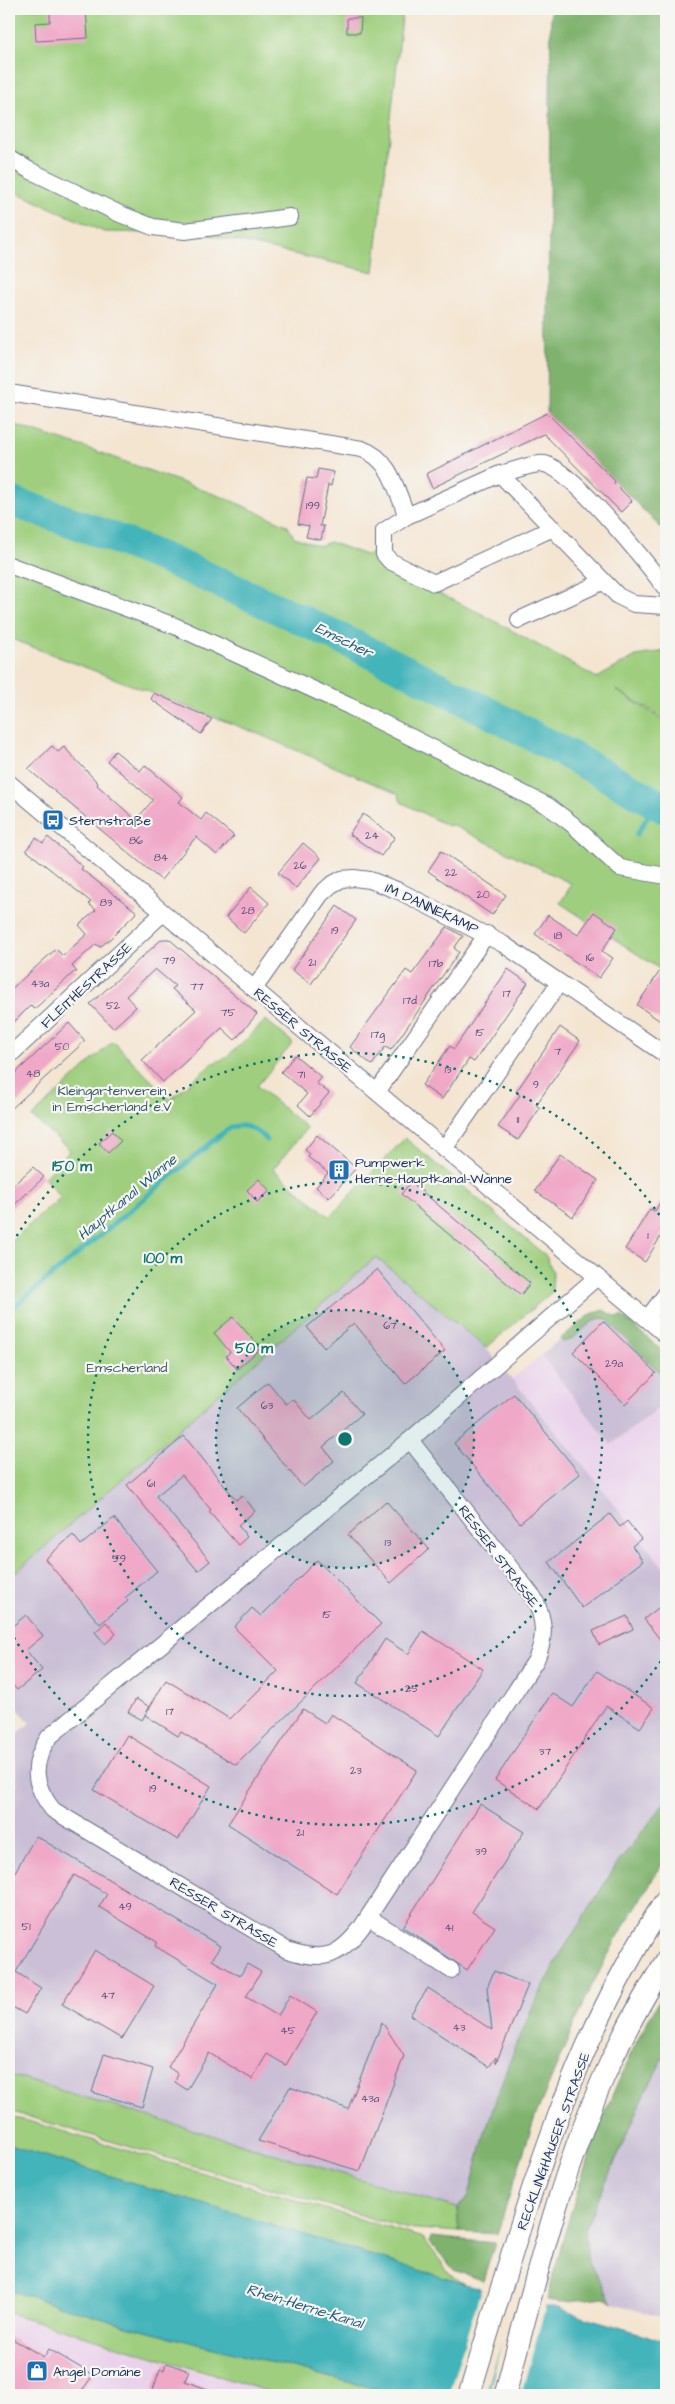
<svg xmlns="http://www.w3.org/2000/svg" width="675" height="2404" font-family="'Architects Daughter',sans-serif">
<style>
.built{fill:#ead1ec}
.industrial{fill:#cabfd6}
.green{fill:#9fcf7e;stroke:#5d7f6e}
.forest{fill:#7fb26d;stroke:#4d7066}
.water{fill:#43b4ba;stroke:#2f728c}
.pier{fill:#f4e5d1}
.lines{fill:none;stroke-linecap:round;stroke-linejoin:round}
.stream{stroke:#43b4ba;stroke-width:5}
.river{stroke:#43b4ba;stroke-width:31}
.building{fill:#f0a8c7}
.minor-casing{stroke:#676f86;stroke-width:18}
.major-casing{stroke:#676f86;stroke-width:23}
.minor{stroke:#fff;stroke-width:16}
.major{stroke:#fff;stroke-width:21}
.ring{fill:none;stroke:#0f766e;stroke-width:2.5;stroke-dasharray:2.5 5}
.labels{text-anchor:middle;stroke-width:4.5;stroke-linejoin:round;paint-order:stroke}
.number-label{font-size:11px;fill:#504d78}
.poi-label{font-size:14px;fill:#1b2f5e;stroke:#f6f6f2;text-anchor:start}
.street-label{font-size:14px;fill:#1b2f5e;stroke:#f6f6f2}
.park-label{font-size:14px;fill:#3c5766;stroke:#f6f6f2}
.water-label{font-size:15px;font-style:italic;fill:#27577a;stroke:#f6f6f2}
.centre{fill:#0f766e;stroke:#f6f6f2;stroke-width:2.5}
.ring-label{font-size:15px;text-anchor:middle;font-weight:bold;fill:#0f766e;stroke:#f6f6f2;stroke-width:4.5;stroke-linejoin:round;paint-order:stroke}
</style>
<rect width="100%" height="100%" fill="#f6f6f2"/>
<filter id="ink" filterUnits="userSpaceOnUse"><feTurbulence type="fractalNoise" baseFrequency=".02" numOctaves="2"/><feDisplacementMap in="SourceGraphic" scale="10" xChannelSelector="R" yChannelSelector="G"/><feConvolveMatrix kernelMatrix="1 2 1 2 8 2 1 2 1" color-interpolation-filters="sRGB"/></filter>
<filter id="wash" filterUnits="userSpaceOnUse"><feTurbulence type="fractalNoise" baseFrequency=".0096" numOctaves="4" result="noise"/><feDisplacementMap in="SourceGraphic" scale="20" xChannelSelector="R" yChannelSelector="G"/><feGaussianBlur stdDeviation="1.12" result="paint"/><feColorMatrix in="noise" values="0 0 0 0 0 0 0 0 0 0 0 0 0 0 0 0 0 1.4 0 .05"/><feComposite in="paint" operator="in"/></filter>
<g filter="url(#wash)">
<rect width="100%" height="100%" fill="#f4e5d1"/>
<!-- built -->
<path class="built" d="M541,1355L611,1445L666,1402V1571L512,1379Z
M9,2313L205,2374L280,2395H9Z"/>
<!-- industrial -->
<path class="industrial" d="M376,1256L486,1348L584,1466L666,1571V1801L644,1828L486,2129L468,2199L457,2208L9,2075V1786L17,1785L13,1737L30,1723L9,1698V1578Z
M605,1318L666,1379V1402L611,1445L541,1355L560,1339L563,1342L570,1341L595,1319Z
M666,2053V2319L613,2303L588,2262L585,2229L649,2085Z"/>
<!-- green -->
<path class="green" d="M9,9H403L374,272L204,234L104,232L9,189Z
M9,423L87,448L225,498L287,525L294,537L319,546L330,542L366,555L373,554V550L377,552L383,565H379L482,614L597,678L636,656L666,651V719L616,690L666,722V973L560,903L572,884L452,825L448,826L401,802L398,794L256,733L9,638Z
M266,1020L293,1043L257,1086L307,1128L273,1169L330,1217L405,1138L546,1256L553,1272L552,1292L486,1348L376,1257L9,1578V1243L61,1197L44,1178L70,1150L32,1117L113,1041L170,1100L213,1063L226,1058Z
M9,2075L457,2208L459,2232L404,2228L9,2111Z
M9,2117L28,2121L423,2238L451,2275L465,2284L9,2145Z
M9,2290L123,2325L399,2395H280L9,2313Z"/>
<!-- forest -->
<path class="forest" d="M551,9H666V533L547,413Z
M603,1310L617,1317L622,1316L666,1354V1379L605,1318C587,1318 580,1339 563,1342L560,1339L591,1314Z
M666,1801V1858L618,1936L585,1999L535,2117L497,2234L459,2232L457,2208L468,2198L486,2129L506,2070L532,2008L561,1953L617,1864Z
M666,1989V2053L649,2085L585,2229L588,2262L613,2303L605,2297L560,2302L547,2300C574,2192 608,2084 666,1989Z
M431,2237L495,2243L483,2281L454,2270L430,2242Z"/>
<!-- water -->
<path class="water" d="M9,2145L465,2284L546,2307H560L568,2312L666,2341V2395H399L123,2325L9,2290Z"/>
<!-- pier -->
<path class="pier" d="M482,2286L546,2305L521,2395H488L502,2342L485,2395H448Z"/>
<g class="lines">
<!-- stream -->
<path class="stream" d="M637,834L656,803
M9,1311L229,1128C245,1122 255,1129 267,1140"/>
<!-- river -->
<path class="river" d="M9,501C105,531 198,572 289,614C418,674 543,739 666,809"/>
</g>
<g id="blocks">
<!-- building -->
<path class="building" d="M50,9H86L88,38L36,41L35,23L50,22Z
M347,18H361L360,33H347Z
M547,413L615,481L614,483L632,501L621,512L544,434L432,488L426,474Z
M318,469L334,472L331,486L328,485L320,526H324L321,540L306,537L309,526L298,524L307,478L316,479Z
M154,693L212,719L201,734L151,699Z
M52,746L58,752L64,747L98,783L97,785L136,820L153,800L107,761L115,751L140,771L145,765L183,797L179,802L201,820L206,813L234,836L217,855L196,837L161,880L28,769Z
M363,814L395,837L381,856L349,834Z
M48,837L83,867L81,869L137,912L111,938L100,947L96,944L72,966L77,972H74L39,1005L34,1009L31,1005L9,1027V991L56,949L63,956L87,934L79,925L96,910L89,904L91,902L26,850L36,838L43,843Z
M303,843L321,858L296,888L278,873Z
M441,851L506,895L492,915L428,871Z
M251,887L269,903L244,933L226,917Z
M337,906L356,920L311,984L292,970Z
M594,912L617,928L602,951L613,958L599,978L535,934L548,915L578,935Z
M447,927L463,936L454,948L459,952L391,1050L385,1047L372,1065L350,1047L406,970L412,974Z
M162,939H169L257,1014L235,1040L222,1028L163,1082L142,1060L196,1010L172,989L175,986L155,969L126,996L136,1007L113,1028L90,1004Z
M666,962V1025L637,1005Z
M508,969L528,983L474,1062L469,1059L442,1099L422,1085L450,1046L454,1049Z
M69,1023L85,1041L9,1111V1079Z
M560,1027L580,1041L536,1105L540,1108L518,1140L498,1127L520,1095L516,1092Z
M295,1055L321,1077L316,1083L329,1093L310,1116L298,1105L307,1094L281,1072Z
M112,1131L121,1141L108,1153L99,1143Z
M317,1135L356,1168L329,1198L316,1187L328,1173L308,1157L310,1154L305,1150Z
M560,1154L598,1180L573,1217L535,1191Z
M33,1167L44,1177L9,1210V1189Z
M259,1179L270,1191L257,1202L247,1190Z
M411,1182L530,1283L521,1295L401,1194Z
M666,1192V1228L645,1262L625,1249L650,1209L655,1211Z
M377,1269L445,1351L405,1384L354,1323L324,1348L307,1327Z
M233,1317L261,1348L237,1369L226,1356L230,1352L214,1333Z
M603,1321L656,1373L625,1404L573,1352Z
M268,1382L286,1404L293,1399L311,1420L344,1393L362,1414L323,1447L334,1461L303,1487L237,1408Z
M514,1394L580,1474L520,1523L454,1443Z
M184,1436L236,1500L242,1495L255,1511L238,1525L247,1537L238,1545L209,1512L211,1510L182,1475L156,1496L210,1561L198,1571L127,1485Z
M386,1501L429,1549L391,1583L348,1535Z
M610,1514L620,1527L627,1521L641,1539L632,1546L643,1561L582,1608L549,1562Z
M114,1518L157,1571L125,1598L128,1601L100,1624L45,1559L73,1535L81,1545Z
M317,1560L381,1624L236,1765L181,1732L178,1736L145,1715L166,1680L230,1719L278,1671L234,1627L252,1608L261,1616Z
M666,1602V1647L644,1619Z
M26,1615L43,1636L26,1650L42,1670L17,1690L9,1681V1629Z
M627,1616L633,1629L599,1645L593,1631Z
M106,1622L116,1634L105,1644L95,1632Z
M423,1631L483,1669L439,1736L357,1683L385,1639L408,1654Z
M597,1671L654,1708L640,1728L606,1706L539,1809L495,1780L552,1693L573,1707Z
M136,1699L150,1707L142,1720L128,1712Z
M303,1709L325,1723L331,1714L417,1770L337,1894L228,1824Z
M127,1735L211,1786L178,1840L94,1790Z
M480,1804L524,1832L472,1912L495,1927L467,1970L403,1927Z
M36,1836L220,1946L212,1960L240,1976L247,1964L261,1972L246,1997L278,2016L290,1995L317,2012L286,2065L267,2054L252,2079L209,2053L187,2090L175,2082L178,2074L168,2067L218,1984L155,1946L157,1942L99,1907L107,1894L74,1875L16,1972L41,1988L25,2014L9,2005V1882Z
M95,1950L154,1986L122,2039L62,2004Z
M494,1971L528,1985L496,2063V2057L489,2067L410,2015L428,1988L492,2030L487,1988Z
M382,2022L404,2056L360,2171L258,2141L290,2087L348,2109Z
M104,2054L153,2069L142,2107L92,2092Z
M9,2337L44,2357L49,2349L93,2375L79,2395H9Z
M166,2363L189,2371L185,2381L218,2393V2395H168L153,2390L160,2369L164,2370Z"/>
</g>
</g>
<g filter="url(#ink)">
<use href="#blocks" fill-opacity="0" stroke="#676f86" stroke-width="1"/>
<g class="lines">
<!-- minor casing -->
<g class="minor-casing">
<path id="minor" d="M9,158L29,170L120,214L153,227L185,231L290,217
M9,393L362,449C391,459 396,490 407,516L500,474L618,596L634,604L666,606
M500,474C510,472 536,462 545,464C573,471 647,563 666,589
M407,516L384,531V554L390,561L434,583L553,528
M9,565L175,626L349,706L548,806L572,824L620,868L666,876
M519,620L602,582
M9,783L666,1335
M254,989L321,894L331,885L342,879L354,878L370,880L399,891L503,944L666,1055
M9,1056L163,913
M377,1092L487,934
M444,1149L559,983
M647,1319L666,1294
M410,1440L534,1598C545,1620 546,1637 536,1660L361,1928C338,1958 323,1962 287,1950L53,1810C33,1785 31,1764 49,1737L410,1440L597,1277
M368,1917L451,1970"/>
</g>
<!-- major casing -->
<g class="major-casing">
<path id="major" d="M469,2395C521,2226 566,2049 666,1900
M505,2395C533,2289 558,2182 602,2081C620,2039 642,1999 666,1961"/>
</g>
<!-- minor -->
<use href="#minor" class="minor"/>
<!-- major -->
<use href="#major" class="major"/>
</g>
</g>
<!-- distance rings -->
<circle cx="345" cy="1439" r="129" fill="#0f766e" fill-opacity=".12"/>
<g class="ring">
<circle cx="345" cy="1439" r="129"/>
<circle cx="345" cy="1439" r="257"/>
<path d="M665 1655A386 386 0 0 1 9 1629M9 1249A386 386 0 0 1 665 1223"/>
</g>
<!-- icons -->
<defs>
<g id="bus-square" transform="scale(1.125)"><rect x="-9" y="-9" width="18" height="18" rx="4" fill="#1f6fb2" stroke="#f6f6f2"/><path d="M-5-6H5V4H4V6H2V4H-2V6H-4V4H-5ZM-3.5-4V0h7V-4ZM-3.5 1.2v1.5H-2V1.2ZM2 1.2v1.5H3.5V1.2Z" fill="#fff"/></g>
<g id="building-square" transform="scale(1.125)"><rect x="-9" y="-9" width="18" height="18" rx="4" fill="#1f6fb2" stroke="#f6f6f2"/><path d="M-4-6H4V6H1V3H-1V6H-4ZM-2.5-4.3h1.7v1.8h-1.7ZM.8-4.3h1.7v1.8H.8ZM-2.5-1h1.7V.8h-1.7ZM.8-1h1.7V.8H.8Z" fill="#fff"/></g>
<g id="shop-square" transform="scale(1.125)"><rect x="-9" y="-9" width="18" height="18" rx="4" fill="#1f6fb2" stroke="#f6f6f2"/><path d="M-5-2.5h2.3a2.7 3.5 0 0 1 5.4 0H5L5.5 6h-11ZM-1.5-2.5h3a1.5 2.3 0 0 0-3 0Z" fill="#fff"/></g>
</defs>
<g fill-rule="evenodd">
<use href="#bus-square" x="53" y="820"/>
<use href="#building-square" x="339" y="1170"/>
<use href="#shop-square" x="37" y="2371"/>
</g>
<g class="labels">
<!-- number labels -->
<g class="number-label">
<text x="313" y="509">199</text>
<text x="372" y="839">24</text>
<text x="136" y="844">86</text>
<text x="161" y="861">84</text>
<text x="300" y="869">26</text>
<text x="451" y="876">22</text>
<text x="483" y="898">20</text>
<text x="106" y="906">83</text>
<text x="248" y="914">28</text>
<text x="335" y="934">19</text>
<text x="558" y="939">18</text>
<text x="590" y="961">16</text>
<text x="169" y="964">79</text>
<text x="312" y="966">21</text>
<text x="436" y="967">17b</text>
<text x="40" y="987">43a</text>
<text x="197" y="990">77</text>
<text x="507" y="997">17</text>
<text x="410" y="1004">17d</text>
<text x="113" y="1009">52</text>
<text x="228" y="1016">75</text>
<text x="480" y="1036">15</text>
<text x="378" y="1038">17g</text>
<text x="62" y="1050">50</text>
<text x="558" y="1055">7</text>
<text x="448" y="1073">13</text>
<text x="33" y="1077">48</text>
<text x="301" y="1078">71</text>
<text x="536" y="1088">9</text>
<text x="518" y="1123">11</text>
<text x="648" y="1239">1</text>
<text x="390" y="1329">67</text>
<text x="614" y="1367">29a</text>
<text x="267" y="1409">63</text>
<text x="151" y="1487">61</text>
<text x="388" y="1546">13</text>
<text x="119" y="1562">59</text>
<text x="327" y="1618">15</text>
<text x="412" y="1692">25</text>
<text x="170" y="1715">17</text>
<text x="545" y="1755">37</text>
<text x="356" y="1774">23</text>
<text x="153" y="1792">19</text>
<text x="300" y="1836">21</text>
<text x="481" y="1855">39</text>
<text x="125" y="1910">49</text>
<text x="26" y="1930">51</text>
<text x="449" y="1931">41</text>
<text x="108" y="1999">47</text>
<text x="459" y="2031">43</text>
<text x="288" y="2034">45</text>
<text x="370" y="2102">43a</text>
</g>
<!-- poi labels -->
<g class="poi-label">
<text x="69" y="825">Sternstraße</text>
<text x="355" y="1167">Pumpwerk<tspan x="355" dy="16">Herne-Hauptkanal-Wanne</tspan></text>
<text x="53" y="2376">Angel Domäne</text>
</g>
<!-- street labels -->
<g class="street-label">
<text transform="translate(432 908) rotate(25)" y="5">IM DANNEKAMP</text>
<text transform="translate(86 985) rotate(-43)" y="5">FLEITHESTRASSE</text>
<text transform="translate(303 1030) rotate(40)" y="5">RESSER STRASSE</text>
<text transform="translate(499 1556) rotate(53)" y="5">RESSER STRASSE</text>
<text transform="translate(224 1912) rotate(31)" y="5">RESSER STRASSE</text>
<text transform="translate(553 2141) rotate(-70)" y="5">RECKLINGHAUSER STRASSE</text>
</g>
<!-- park labels -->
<g class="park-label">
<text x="112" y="1095">Kleingartenverein<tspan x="112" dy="16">in Emscherland e.V</tspan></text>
<text x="127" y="1372">Emscherland</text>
</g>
<!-- water labels -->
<g class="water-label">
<text transform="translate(344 640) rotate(26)" y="5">Emscher</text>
<text transform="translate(127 1197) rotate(-40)" y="5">Hauptkanal Wanne</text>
<text transform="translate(305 2306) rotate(17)" y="5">Rhein-Herne-Kanal</text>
</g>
</g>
<circle cx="345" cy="1439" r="8" class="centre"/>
<g class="ring-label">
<text x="72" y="1171">150 m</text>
<text x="163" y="1263">100 m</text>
<text x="254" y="1353">50 m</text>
</g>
<!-- margin -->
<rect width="675" height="2404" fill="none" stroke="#f6f6f2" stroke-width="30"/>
</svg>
